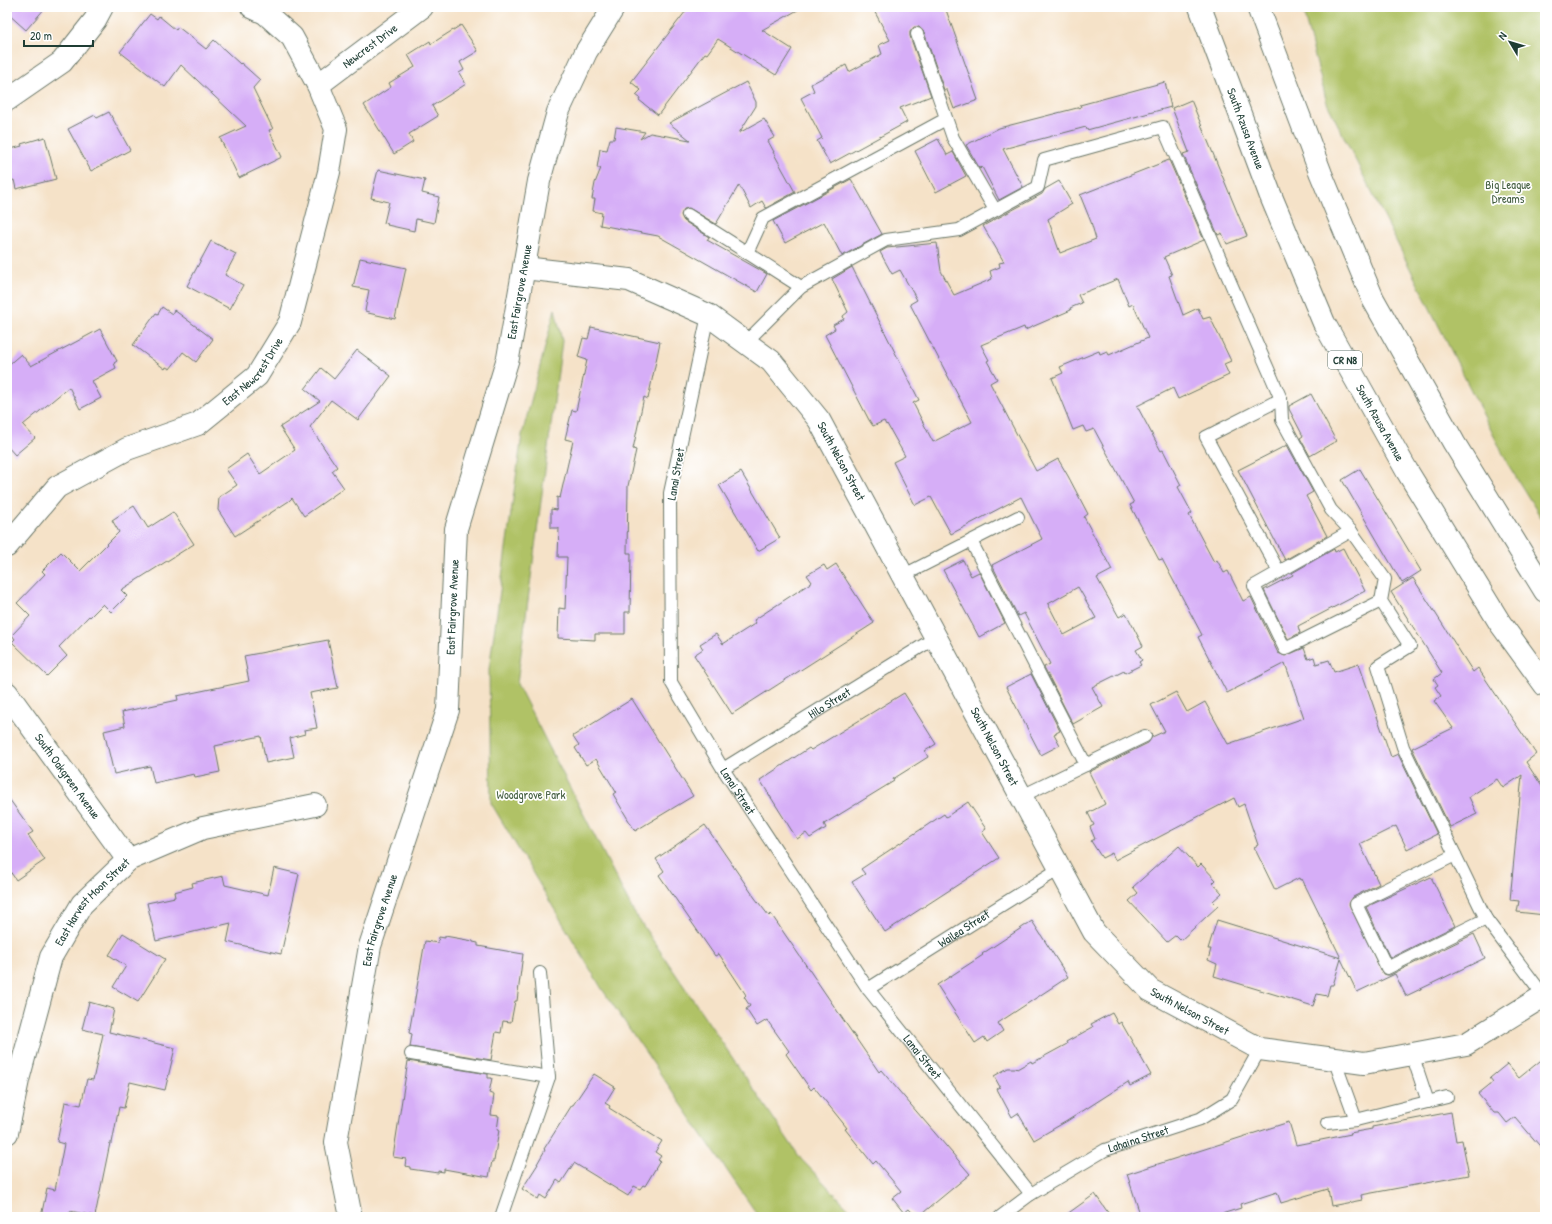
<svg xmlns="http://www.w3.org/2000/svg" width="1552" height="1224" font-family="'Patrick Hand',sans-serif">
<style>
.green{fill:#b0c266;stroke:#68804d}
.building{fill:#d6aef7;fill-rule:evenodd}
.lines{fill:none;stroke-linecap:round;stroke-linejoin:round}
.service-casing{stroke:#6a7768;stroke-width:14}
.minor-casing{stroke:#6a7768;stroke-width:24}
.tertiary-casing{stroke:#6a7768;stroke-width:24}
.primary-casing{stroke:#6a7768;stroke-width:24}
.service{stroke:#fff;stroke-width:12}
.minor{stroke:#fff;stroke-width:22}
.tertiary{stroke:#fff;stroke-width:22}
.primary{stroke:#fff;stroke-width:22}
.labels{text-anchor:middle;stroke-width:3.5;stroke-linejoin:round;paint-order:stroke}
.shield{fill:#fff;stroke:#627771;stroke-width:1}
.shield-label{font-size:11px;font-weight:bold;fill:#1f3d34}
.street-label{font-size:12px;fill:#1f3d34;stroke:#fff}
.park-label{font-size:12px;fill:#435e40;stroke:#fff}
</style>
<rect width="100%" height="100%" fill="#fff"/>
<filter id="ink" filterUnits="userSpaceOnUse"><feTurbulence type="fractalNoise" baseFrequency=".025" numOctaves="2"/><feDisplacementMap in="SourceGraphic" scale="8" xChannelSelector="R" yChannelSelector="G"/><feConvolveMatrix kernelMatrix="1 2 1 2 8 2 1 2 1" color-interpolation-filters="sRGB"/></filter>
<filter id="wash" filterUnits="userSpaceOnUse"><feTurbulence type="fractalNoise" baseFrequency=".012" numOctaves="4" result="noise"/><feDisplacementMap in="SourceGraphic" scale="16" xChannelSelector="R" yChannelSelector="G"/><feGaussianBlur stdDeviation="0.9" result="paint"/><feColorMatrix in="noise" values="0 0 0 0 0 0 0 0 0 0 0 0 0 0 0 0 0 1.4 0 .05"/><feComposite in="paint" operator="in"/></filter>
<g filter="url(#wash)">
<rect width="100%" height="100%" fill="#f5e2c8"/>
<!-- green -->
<path class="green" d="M1302,7H1545V524L1509,466L1327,103Z
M555,309L562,341L517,684L633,911L801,1159L857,1217H759L602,989L491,803L489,669L522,435Z"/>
<g id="blocks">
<!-- building -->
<path class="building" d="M7,7H46L26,30L7,13Z
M689,7H803L762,30L792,49L776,75L718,39L707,54L705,53L658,115L639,100L640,98L636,95L641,90L631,82Z
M872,7H945L978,100L954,109L947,90H944L924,32L919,27H914L910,32V36L931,96L900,108L907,122L830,164L817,141L822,138L801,98L814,91L811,84L846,65L849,72L882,54L879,45L890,40Z
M150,14L157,19L159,16L176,30L178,27L206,49L214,40L240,64L241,63L260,80L253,88L273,129L269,130L282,157L239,178L220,138L246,126L181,65L165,87L120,52Z
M461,25L478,51L460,62L464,70L459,73L466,84L432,106L438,116L409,134L413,142L394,154L364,105L391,87L389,83L415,67L408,55L430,41L431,44Z
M746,82L756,102V106L739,133L764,119L775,137L768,141L774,152H773L795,192L766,208L762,201L751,208L739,185L716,224L689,208L684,209L681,215L684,221L709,237L707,240L767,274L757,292L658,236L600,225L602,213L593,211L595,199H592L595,183L601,168H597L600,149L607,150L610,139H614L616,127L645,132L640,139L650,133L690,140L669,123Z
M1165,82L1171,107L1087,130L1086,127L1003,149L1023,187L999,200L982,167L980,169L966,145L999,128L1081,107L1080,105Z
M1191,100L1247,236L1227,244L1222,233L1218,235L1183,154L1189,152L1172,108Z
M109,112L130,150L91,171L68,129L95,115L97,118Z
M45,137L56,179L16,189L14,180L7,182V150L22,146L21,144Z
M938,139L947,155L953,152L966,176L936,192L915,151Z
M1169,160L1204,240L1164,257L1172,275L1169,276L1183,315L1198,308L1203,319L1210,317L1231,361L1224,364L1229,375L1178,399L1173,388L1137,406L1161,451L1163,450L1181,485L1178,487L1192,513L1189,515L1214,562L1217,560L1224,573L1228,571L1243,601L1251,597L1278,653L1285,656L1304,648L1308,659L1314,657L1316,664L1329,660L1334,672L1359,664L1391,757L1398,754L1437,834L1407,849L1396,826L1360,844L1379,884L1353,897L1349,904L1383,974L1386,975H1390L1474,934L1485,958L1406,996L1395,974L1357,992L1341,959L1333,985H1330L1327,996L1317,994L1313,1006L1214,976L1217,964L1208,960L1211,949H1208L1217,920L1341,958L1302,879L1300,880L1299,878L1275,890L1254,847L1258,845L1244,804L1238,807L1234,798L1115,860L1112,853L1102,858L1091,841L1095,839L1090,827L1094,825L1088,813L1105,804L1089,772L1148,743L1152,737L1165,731L1151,705L1176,692L1187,712L1205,702L1228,744L1304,718L1285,663L1227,693L1198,637L1202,635L1162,559L1159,560L1130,505L1134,503L1094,429L1086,432L1083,426L1073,430L1052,378L1063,373L1060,367L1099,351L1100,354L1107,351L1109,355L1148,338L1133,304L1129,306L1118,279L1078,295L1082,303L1070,308L1071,310L1025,330L1024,327L981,345L989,360L987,361L997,379L990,383L1036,471L1058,459L1068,476L1088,514L1084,517L1112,570L1097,578L1119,617L1126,613L1143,646L1136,650L1142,660L1139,662L1141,665L1125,673L1124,671L1092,687L1103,707L1073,724L1044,667L1050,664L1024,613L1018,616L992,565L1042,539L1021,497L951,534L931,497L915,505L893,462L905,456L887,424L886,425L884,421L873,426L869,420L825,335L835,329L833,325L844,319L843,316L848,312L832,279L852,267L919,400L913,403L933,442L972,422L910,304L917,300L900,270L892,274L880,252L887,248L937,243L941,271L954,295L992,279L990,271L1000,267L999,263L1004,262L983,226L1042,194L1045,189L1059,181L1072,204L1048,219L1060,253L1096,239L1091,222L1080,195ZM1078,587L1096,618L1064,635L1048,604Z
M378,170L425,180L422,193L439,197L434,223L416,219L414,231L387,225L388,224L384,223L389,202L371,198Z
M851,179L882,234L842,256L824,222L785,243L773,221Z
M211,241L236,254L225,275L243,285L230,309L187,286Z
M360,258L406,268L395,319L368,313L369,312L365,311L369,290L353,287Z
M162,307L172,314L174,310L213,339L196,362L183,352L170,369L166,367L165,369L133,345L156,313L158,314Z
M591,327L660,342L648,399L644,397L633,449L636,450L628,486L627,553H631L630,612H625V634H595V640L558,638L559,608L565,609L567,557H558L559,528H551V509L557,510V497L560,498L573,441L565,439L572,410L576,411L587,360L578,357L583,338L588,339Z
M100,329L117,361L114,363L116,368L92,381L101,398L80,409L69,387L23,425L35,438L15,455L7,446V366L21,354L31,366Z
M357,350L391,376L358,420L331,400L310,427L337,467L332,471L344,488L304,516L292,498L289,501L235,536L218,510L219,497L237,485L226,469L247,454L260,474L295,450L280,427L320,401L305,389L321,368L334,379Z
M1311,394L1336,441L1310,456L1300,438L1303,436L1289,409V406Z
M1287,445L1313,492L1306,496L1327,536L1285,560L1238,470Z
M1360,469L1421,571L1402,583L1342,480Z
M741,472L780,538L758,551L719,485Z
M134,506L148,528L173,512L194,544L121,590L127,596L111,612L103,604L90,617L89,616L59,647L67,656L47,676L12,642L15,639L12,635L30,616L17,603L45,574L42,571L61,552L80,571L119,532L112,520Z
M1343,548L1365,591L1298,626L1300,633L1288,639L1264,590L1293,575L1292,573L1334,549L1335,552Z
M963,560L971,576L979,572L1005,623L979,637L943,570Z
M836,564L874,623L732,714L694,655L703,649L700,644L716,634L723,644L756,623L754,620L812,582L807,575L824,565L827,570Z
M1413,578L1473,672L1478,668L1536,754L1526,762L1543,788H1545V915L1517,912L1519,901L1510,900L1522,775L1503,788L1497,779L1469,797L1477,814L1450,827L1412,748L1453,728L1434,701L1441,696L1435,687L1438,685L1434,679L1442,673L1391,592Z
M328,640L338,688L310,693L317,728L304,730L305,734L290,738L294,757L266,763L261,736L215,746L220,772L195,777L194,774L154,783L150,766L114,774L104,731L125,726L122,712L178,700L177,696L249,681L244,656Z
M1031,674L1060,731L1054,734L1060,745L1041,755L1006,687Z
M904,693L936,744L925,751L928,757L893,779L894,781L824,824L826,828L810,838L806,833L797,839L760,780L809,748L811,750Z
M632,699L693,796L635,831L613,794L616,792L596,759L586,765L575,748L579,745L573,736Z
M7,796L33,832L28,835L45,860L16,880L7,867Z
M968,802L986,829L982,832L999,858L885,932L852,882L865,874L861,869L944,814L946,817Z
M705,825L755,898L769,916L771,914L879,1072L881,1070L970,1174L918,1217H916L909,1209L904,1213L892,1198L901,1191L876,1161L873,1164L845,1129L847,1128L814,1087L811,1090L786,1054L789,1051L767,1020L757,1026L746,1009L750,1006L744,997L746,995L719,954L715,956L659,875L664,871L656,859Z
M1179,846L1198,867L1201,864L1216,880L1213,883L1222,893L1213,901L1218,906L1206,917L1181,940L1176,935L1167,942L1129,901L1138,893L1133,887Z
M274,868L299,874L281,954L227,942L231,923L156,941L147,903L175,897L174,892L193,887L192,883L223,876L225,885L268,895Z
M1431,877L1455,926L1390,958L1366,907Z
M1032,921L1068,977L998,1023L1003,1031L987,1042L984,1037L975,1043L937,985L983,955L982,954Z
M123,933L165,959L138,1002L113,987L126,966L109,955Z
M445,936L473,941V942L478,943V946L523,954L517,1001H515L511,1022L503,1021L501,1033L496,1032L491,1060L410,1047L412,1034L409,1033L425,941L438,943L439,937L445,938Z
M89,1002L114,1009L109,1032L175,1048L165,1090L130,1082L124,1108L119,1107L112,1143H110L95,1216L70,1211L68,1217H41L47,1188L55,1190L64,1144L57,1142L65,1102L81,1105L87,1079L93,1080L103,1034L82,1029Z
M1112,1013L1118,1024L1121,1022L1151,1075L1130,1086L1128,1082L1067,1121L1034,1140L1018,1113L1012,1117L997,1089L1000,1087L994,1076L1008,1068H1016L1017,1069L1031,1061L1032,1063L1067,1044L1066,1042L1093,1027L1091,1024Z
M1545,1057V1152L1515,1117L1507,1123L1499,1113H1494L1478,1094L1493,1082L1490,1078L1507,1064L1519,1078Z
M408,1061L488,1074V1078H492L489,1093L494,1095L491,1115L499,1116L497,1130H499L494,1161H492L489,1177L444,1169V1172L438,1171V1173L410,1169V1167L405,1166L406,1159L393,1157Z
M594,1074L615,1087L605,1103L610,1106L609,1108L662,1141L655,1152L661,1156L658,1160L660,1161L645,1186L643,1185L640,1189L634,1186L628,1196L574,1163L561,1183L557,1180L546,1199L540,1195L538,1199L522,1189L538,1164H537L545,1150L544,1149L572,1105H573Z
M1451,1112L1456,1141L1462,1140L1469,1175L1361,1195L1362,1200L1331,1206L1328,1189L1281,1203L1277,1192L1240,1204L1241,1208L1212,1217H1141L1127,1174L1289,1122L1296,1145L1351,1134L1350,1133L1372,1129V1127Z
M1095,1194L1111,1217H1063Z"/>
</g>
</g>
<g filter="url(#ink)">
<use href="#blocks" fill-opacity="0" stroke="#6a7768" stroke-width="1"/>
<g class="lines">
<!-- service casing -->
<g class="service-casing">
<g id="service">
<path d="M917,34L953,138L995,210"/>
<path d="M688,215L801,287"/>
<path d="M747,253L763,218L946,119"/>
<path id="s1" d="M708,315L670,493L671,682L723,769L868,989L1031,1194"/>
<path d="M746,342L801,287L886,240L959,230L1038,187L1044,160L1163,127L1281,399L1282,420L1331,510L1351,531L1385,579L1381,601L1410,646L1378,666L1403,747L1486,919L1544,996"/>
<path d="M1351,531L1254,586L1285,649L1381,601"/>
<path d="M971,541L1086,765"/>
<path d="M1279,572L1206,437L1281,399"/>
<path d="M902,576L1018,517"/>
<path id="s2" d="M723,769L935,638"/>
<path d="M1020,797L1145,736"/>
<path d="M1455,855L1356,904L1387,968L1486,919"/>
<path id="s3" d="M868,989L1059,869"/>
<path d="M411,1054L549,1077"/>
<path d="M1412,1054L1428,1102"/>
<path d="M1334,1059L1356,1120"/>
<path d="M1327,1123L1356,1120L1447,1097"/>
<path d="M501,1217L549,1077L540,973"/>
<path id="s4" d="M1000,1217L1031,1194L1105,1150L1200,1119L1232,1099L1260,1049"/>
</g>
</g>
<!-- minor casing -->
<g class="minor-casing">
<g id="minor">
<path id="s5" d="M318,85L422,7"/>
<path d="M7,100L62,62L95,20L102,7"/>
<path id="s6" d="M524,268L629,280L708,315L771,361L819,420L1094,932L1150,990L1260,1049L1364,1063L1466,1044L1545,995"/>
<path id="s7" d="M7,546L57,487L127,449L198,424L257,376L290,322L329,172L336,129L318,85L292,37L265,13L252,7"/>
<path id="s8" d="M7,693L128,860"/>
<path id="s9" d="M7,1133L18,1080L51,957L82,904L128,860L203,828L315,805"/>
</g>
</g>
<!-- tertiary casing -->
<g class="tertiary-casing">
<g id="tertiary">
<path id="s10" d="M351,1217L336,1142L370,946L448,710L456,529L508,358L539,181L558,112L586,52L614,7"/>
</g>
</g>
<!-- primary casing -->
<g class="primary-casing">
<g id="primary">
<path id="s11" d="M1200,7L1270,194L1324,323L1407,471L1500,623L1545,685"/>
<path d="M1258,7L1321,174L1373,299L1454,443L1545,591"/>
</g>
</g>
<!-- service -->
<use href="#service" class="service"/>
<!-- minor -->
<use href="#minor" class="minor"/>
<!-- tertiary -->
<use href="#tertiary" class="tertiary"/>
<!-- primary -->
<use href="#primary" class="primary"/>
</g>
</g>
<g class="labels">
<!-- shield labels -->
<rect class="shield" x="1328" y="351" width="34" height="18" rx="3"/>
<g class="shield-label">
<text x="1345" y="364">CR N8</text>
</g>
<!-- street labels -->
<g class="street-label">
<text dy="4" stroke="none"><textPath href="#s5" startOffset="65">Newcrest Drive</textPath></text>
<text dy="4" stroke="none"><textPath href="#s11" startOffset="130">South Azusa Avenue</textPath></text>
<text dy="4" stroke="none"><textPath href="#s10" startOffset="951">East Fairgrove Avenue</textPath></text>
<text dy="4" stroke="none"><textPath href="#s7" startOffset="309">East Newcrest Drive</textPath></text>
<text dy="4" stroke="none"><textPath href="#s11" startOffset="454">South Azusa Avenue</textPath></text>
<text dy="4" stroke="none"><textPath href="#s6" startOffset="393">South Nelson Street</textPath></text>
<text transform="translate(676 474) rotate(-80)" y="4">Lanai Street</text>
<text dy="4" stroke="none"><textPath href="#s10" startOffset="627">East Fairgrove Avenue</textPath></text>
<text dy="4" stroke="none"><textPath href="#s2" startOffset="125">Hilo Street</textPath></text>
<text dy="4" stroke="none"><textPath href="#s6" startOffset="717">South Nelson Street</textPath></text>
<text dy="4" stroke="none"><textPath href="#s8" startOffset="103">South Oakgreen Avenue</textPath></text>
<text dy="4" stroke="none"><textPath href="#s1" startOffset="499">Lanai Street</textPath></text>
<text dy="4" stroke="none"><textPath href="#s9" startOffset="251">East Harvest Moon Street</textPath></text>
<text dy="4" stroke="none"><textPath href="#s10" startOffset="303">East Fairgrove Avenue</textPath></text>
<text dy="4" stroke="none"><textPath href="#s3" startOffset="113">Wailea Street</textPath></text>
<text dy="4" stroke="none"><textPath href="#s6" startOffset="1053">South Nelson Street</textPath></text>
<text dy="4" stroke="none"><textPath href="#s1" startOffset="823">Lanai Street</textPath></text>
<text dy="4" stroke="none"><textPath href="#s4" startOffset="160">Lahaina Street</textPath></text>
</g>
<!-- park labels -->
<g class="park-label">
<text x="1508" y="189">Big League<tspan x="1508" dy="14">Dreams</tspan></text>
<text x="531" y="799">Woodgrove Park</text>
</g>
</g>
<!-- margin -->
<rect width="1552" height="1224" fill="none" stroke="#fff" stroke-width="24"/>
<!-- north arrow -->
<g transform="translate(1510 42) rotate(308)" stroke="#ffffff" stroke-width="3" paint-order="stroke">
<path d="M0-3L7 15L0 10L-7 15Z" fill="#1f3d34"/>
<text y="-6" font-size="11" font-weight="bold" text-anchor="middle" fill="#1f3d34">N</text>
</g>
<!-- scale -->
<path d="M24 40v6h69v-6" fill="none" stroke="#1f3d34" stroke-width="2"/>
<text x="30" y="40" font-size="12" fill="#1f3d34" stroke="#ffffff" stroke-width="3" paint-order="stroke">20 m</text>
</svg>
